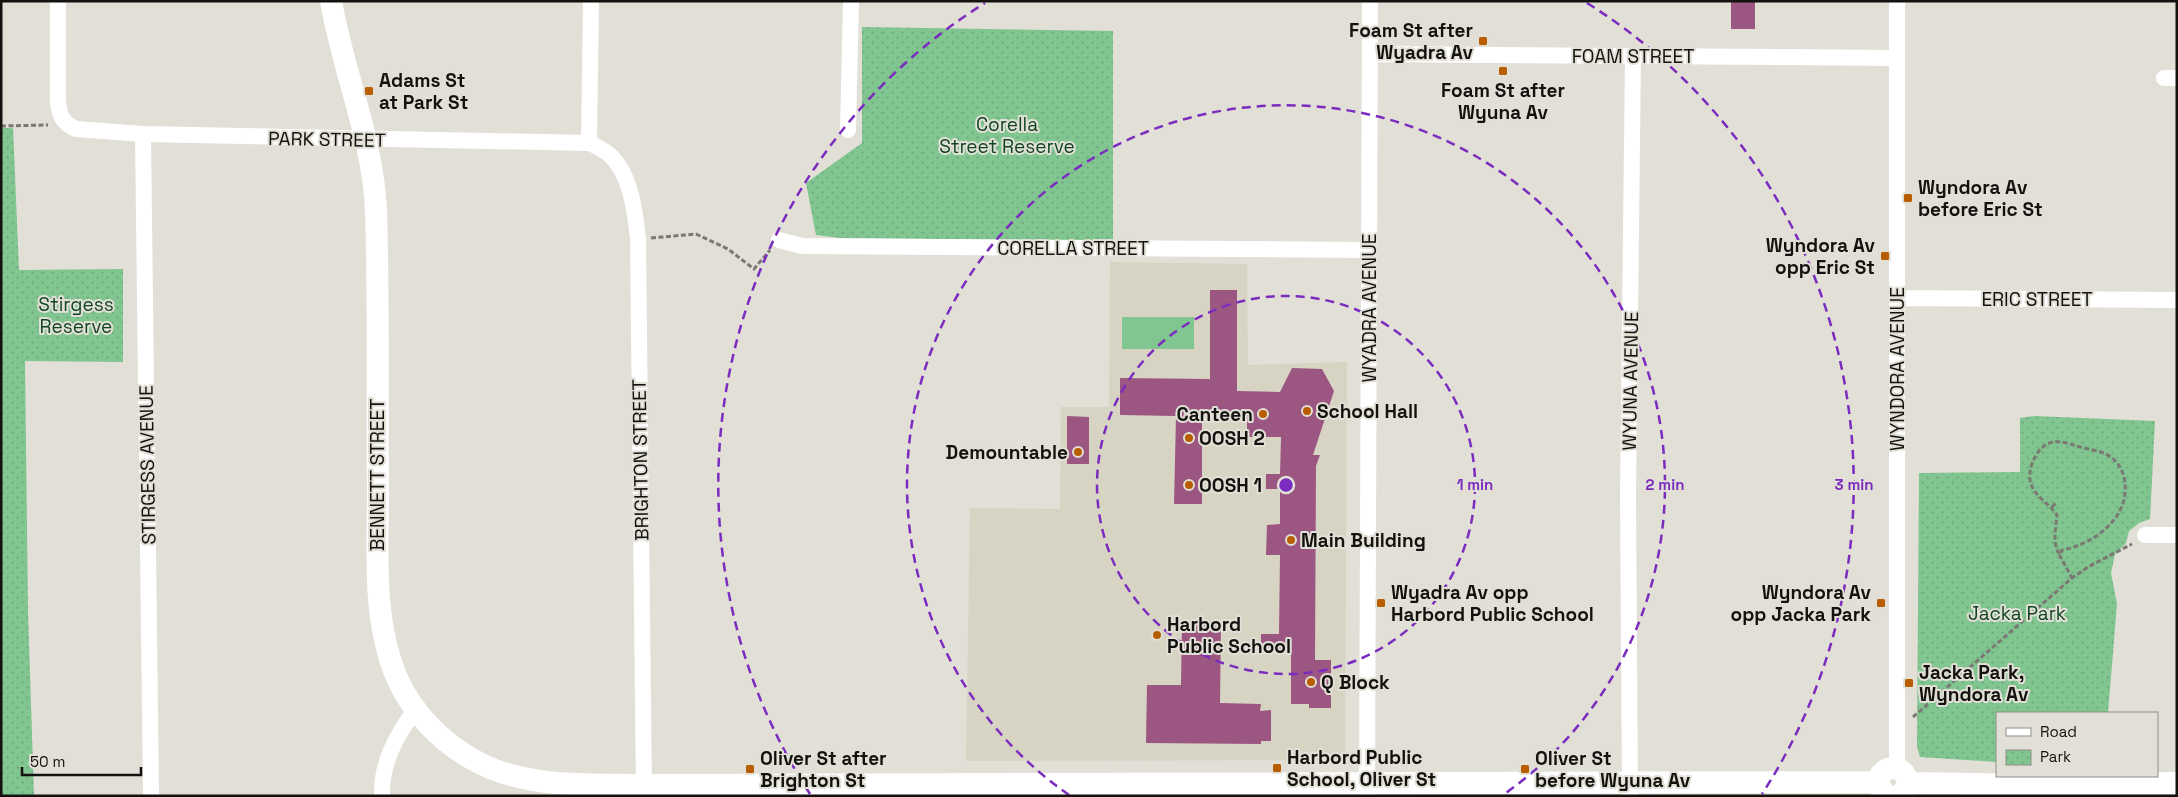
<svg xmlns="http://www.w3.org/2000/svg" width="2178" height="797" font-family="'Space Grotesk',sans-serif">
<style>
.built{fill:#d8d4c3}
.park{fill:url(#park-dots)}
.garden{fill:#81c591}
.building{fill:#9b5682}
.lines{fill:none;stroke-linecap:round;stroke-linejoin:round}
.path{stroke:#7a7973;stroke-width:3;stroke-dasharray:5 2.5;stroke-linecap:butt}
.street{stroke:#fff;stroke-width:16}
.secondary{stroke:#fff;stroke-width:22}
.ring{fill:none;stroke:#7b2cbf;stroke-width:2.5;stroke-dasharray:9 6}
.poi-dot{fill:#b85e00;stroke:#e1dfd6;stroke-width:2}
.labels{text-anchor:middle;stroke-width:4;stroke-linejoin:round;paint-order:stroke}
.poi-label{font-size:19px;font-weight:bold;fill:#13120f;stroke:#e1dfd6;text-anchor:start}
.street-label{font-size:19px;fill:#13120f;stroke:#e1dfd6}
.park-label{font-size:19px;fill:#104522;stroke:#e1dfd6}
.centre{fill:#7b2cbf;stroke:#e1dfd6;stroke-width:2.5}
.ring-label{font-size:15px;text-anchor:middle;font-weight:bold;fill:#7b2cbf;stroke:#e1dfd6;stroke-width:4;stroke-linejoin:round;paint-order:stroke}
</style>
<defs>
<pattern id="park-dots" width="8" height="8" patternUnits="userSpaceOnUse" patternTransform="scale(1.25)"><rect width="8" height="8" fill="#81c591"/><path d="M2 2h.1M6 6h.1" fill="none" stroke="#6fa87c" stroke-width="1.8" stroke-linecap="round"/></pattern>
</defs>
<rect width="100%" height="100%" fill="#e1dfd6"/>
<!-- built -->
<path class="built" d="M1110,262L1247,264L1248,365L1347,362L1345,760L966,761L970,508L1060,509L1061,407H1109Z"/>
<!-- park -->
<path class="park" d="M862,27L1113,31V241L840,238L816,235L806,183L862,143Z
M1,128H13L19,270L123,269V362L25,361L28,612L34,796H1Z
M2034,416L2155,421L2150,519L2139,523L2129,531L2126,543L2115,554L2111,573L2117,604L2108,713H1997V762L1920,757L1917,746L1919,473L2020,472V418Z"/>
<!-- garden -->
<path class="garden" d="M1122,317H1194V349H1122Z"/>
<!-- building -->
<path class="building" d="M1731,1H1755V29H1731Z
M1210,290H1237V391L1280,392L1292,368L1322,369L1334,391L1313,455H1320L1316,466L1315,660H1331V708H1309V704H1291V653L1279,652V649L1261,648V634H1279L1280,555H1266L1267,525L1280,524V489H1266V474H1280L1281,437H1247V415H1202V504H1174L1176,416L1120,415V378L1210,379Z
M1067,416L1089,417V464H1067Z
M1182,621H1221L1220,703L1261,704L1260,711L1271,710V741H1261V744L1146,743L1147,685H1181Z"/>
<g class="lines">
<!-- path -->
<path class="path" d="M1,126L48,125
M651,238L696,234L728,249L754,269L770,250
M2052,507L2057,502
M2059,554C2052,541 2056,529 2057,515C2049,503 2032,495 2030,480C2028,468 2036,450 2047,444C2057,439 2067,443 2077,446C2086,449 2097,450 2106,454C2128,465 2130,495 2118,514C2106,533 2084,546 2062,550L2059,554L2072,578
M1913,717L2072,578L2088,567L2132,544"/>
<!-- street -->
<path class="street" d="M58,1V103C60,117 63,123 76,129L143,134L589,143C596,146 604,150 610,155C631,175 635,211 638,239L644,796
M1370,54L1897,58
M2164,78H2177
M848,130L851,1
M143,134L151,796
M589,143L591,1
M779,240L802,246L1369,250
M1897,298L2177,300
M2145,535H2177
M1897,768V1
M382,796C381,763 396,736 415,710
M1367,796L1370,1
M1630,796L1628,495L1633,56"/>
<!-- secondary -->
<path class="secondary" d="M331,1C343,72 373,138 376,211C379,304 377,397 378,490C378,552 372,619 397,678C412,712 440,741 472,759C523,789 588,784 644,785L1878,782
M1908,783L2035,785L2177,783
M1887,796L1880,788L1879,777C1889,760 1911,769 1907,788L1899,796"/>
</g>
<!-- distance rings -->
<g class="ring">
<circle cx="1286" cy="485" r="189"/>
<path d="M1069 795A379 379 0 1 1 1503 795"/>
<path d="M810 794A568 568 0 0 1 985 3M1587 3A568 568 0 0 1 1762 794"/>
</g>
<!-- markers -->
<g class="poi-dot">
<rect x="1478" y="36" width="10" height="10" rx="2.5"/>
<rect x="1498" y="66" width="10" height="10" rx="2.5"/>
<rect x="364" y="86" width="10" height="10" rx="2.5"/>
<rect x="1903" y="193" width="10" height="10" rx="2.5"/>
<rect x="1880" y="251" width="10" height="10" rx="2.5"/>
<circle cx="1307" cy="411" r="5"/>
<circle cx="1263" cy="414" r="5"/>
<circle cx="1189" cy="438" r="5"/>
<circle cx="1078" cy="452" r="5"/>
<circle cx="1189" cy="485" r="5"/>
<circle cx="1291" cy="540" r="5"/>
<rect x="1376" y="598" width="10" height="10" rx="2.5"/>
<rect x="1876" y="598" width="10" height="10" rx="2.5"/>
<circle cx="1157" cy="635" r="5"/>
<circle cx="1311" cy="682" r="5"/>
<rect x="1904" y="678" width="10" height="10" rx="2.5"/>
<rect x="1272" y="763" width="10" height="10" rx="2.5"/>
<rect x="745" y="764" width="10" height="10" rx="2.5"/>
<rect x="1520" y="764" width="10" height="10" rx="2.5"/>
</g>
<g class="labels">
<!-- poi labels -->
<g class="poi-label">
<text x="1473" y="37" text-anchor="end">Foam St after<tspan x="1473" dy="22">Wyadra Av</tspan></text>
<text x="379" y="87">Adams St<tspan x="379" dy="22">at Park St</tspan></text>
<text x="1503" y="97" text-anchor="middle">Foam St after<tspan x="1503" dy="22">Wyuna Av</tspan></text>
<text x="1918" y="194">Wyndora Av<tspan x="1918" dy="22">before Eric St</tspan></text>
<text x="1875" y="252" text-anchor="end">Wyndora Av<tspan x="1875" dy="22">opp Eric St</tspan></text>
<text x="1317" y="418">School Hall</text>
<text x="1253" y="421" text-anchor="end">Canteen</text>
<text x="1199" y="445">OOSH 2</text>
<text x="1068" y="459" text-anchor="end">Demountable</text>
<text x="1199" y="492">OOSH 1</text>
<text x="1301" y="547">Main Building</text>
<text x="1391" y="599">Wyadra Av opp<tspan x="1391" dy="22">Harbord Public School</tspan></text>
<text x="1871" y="599" text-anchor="end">Wyndora Av<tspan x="1871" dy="22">opp Jacka Park</tspan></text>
<text x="1167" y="631">Harbord<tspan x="1167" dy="22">Public School</tspan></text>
<text x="1919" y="679">Jacka Park,<tspan x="1919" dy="22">Wyndora Av</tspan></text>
<text x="1321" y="689">Q Block</text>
<text x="1287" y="764">Harbord Public<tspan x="1287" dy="22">School, Oliver St</tspan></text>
<text x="760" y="765">Oliver St after<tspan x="760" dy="22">Brighton St</tspan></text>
<text x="1535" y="765">Oliver St<tspan x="1535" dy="22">before Wyuna Av</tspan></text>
</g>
<!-- street labels -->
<g class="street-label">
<text x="1633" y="63">FOAM STREET</text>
<text transform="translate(327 139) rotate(1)" y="7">PARK STREET</text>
<text x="1073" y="255">CORELLA STREET</text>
<text x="2037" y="306">ERIC STREET</text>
<text transform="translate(1369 308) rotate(-90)" y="7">WYADRA AVENUE</text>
<text transform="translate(1897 369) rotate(-90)" y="7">WYNDORA AVENUE</text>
<text transform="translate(1630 381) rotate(-89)" y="7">WYUNA AVENUE</text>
<text transform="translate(640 460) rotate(-91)" y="7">BRIGHTON STREET</text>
<text transform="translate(147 465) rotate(-91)" y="7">STIRGESS AVENUE</text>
<text transform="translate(377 475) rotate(-90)" y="7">BENNETT STREET</text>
</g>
<!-- park labels -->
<g class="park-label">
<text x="1007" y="131">Corella<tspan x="1007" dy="22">Street Reserve</tspan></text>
<text x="76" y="311">Stirgess<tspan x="76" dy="22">Reserve</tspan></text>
<text x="2017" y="620">Jacka Park</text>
</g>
</g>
<circle cx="1286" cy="485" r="8" class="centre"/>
<g class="ring-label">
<text x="1475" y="490">1 min</text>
<text x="1665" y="490">2 min</text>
<text x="1854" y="490">3 min</text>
</g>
<!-- border -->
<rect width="2178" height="797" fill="none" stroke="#13120f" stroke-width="5"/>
<!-- legend -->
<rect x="1996" y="712" width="162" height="65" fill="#e1dfd6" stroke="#8f8d86"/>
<rect x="2006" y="728" width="25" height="8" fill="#ffffff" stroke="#8f8d86"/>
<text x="2040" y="737" font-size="15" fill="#13120f">Road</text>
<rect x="2006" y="750" width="25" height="15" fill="url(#park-dots)" stroke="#8f8d86"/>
<text x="2040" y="762" font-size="15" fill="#13120f">Park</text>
<!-- scale -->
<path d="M22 767v8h119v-8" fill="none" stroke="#13120f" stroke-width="2.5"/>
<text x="30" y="767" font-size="15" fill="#13120f" stroke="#e1dfd6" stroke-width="4" paint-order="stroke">50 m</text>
</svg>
